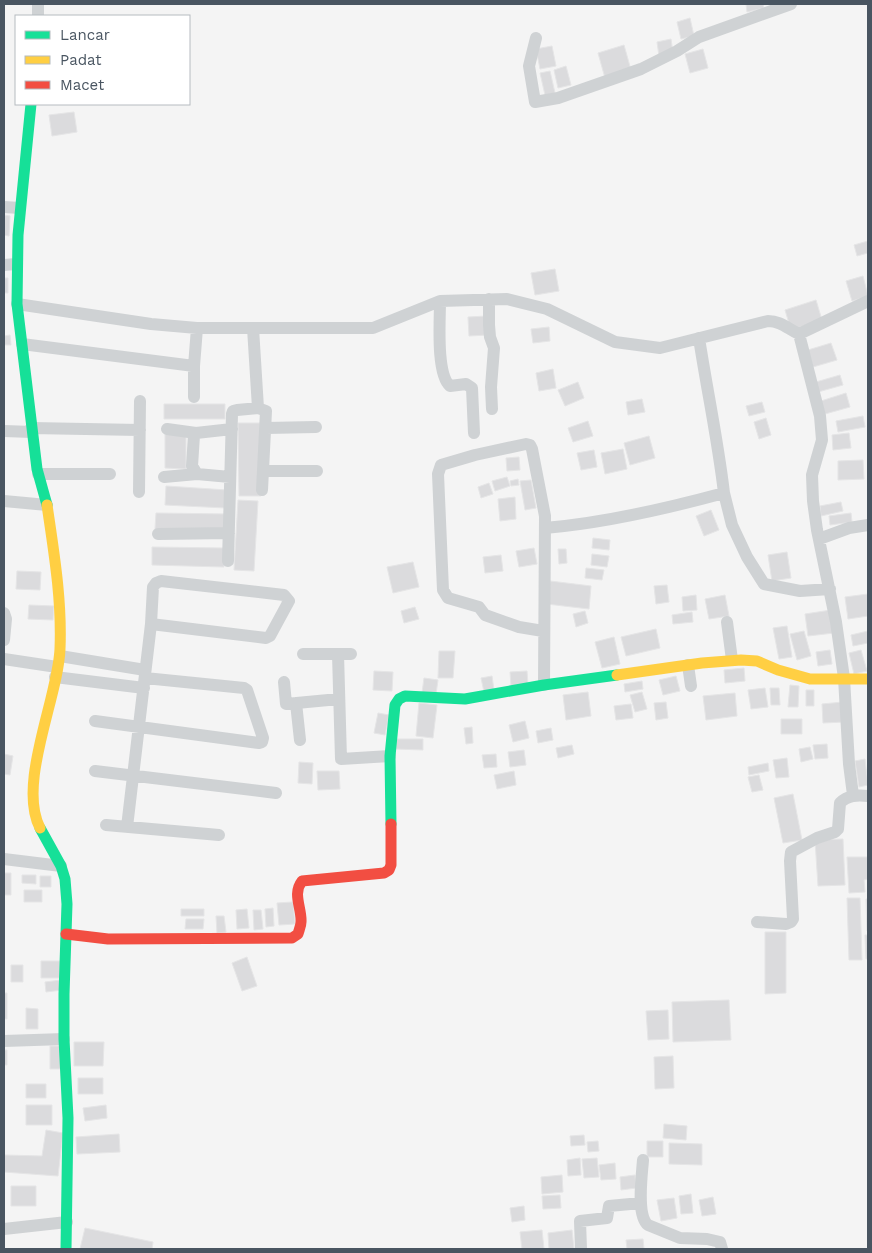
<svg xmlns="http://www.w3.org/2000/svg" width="872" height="1253" font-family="'Work Sans',sans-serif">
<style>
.building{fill:#dbdbdd;stroke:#e5e5e6}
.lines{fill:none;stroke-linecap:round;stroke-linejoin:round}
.street{stroke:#cfd2d4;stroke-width:12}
.fast{stroke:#16e098;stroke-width:11}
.slow{stroke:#ffcf43;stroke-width:11}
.jam{stroke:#f24e42;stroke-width:11}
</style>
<rect width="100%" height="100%" fill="#f4f4f4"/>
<!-- building -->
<path class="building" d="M746,4H763L764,8L747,12Z
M690,18L694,36L681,39L677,22Z
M671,39L673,53L659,56L657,42Z
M624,45L631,70L605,78L598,53Z
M552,46L556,66L540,69L536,49Z
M703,49L708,68L690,73L685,54Z
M566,66L571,85L558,88L554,70Z
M550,71L555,93L545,95L540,73Z
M74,112L77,132L52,136L49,115Z
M4,215L10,216L9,236L4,235Z
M868,241V253L857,256L854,245Z
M555,269L559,291L535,295L531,273Z
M863,276L868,296L852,301L846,281Z
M4,278H8V293H4Z
M816,300L822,320L791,330L785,310Z
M487,316L488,335L469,336L468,317Z
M549,327L550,341L533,343L531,329Z
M10,335L11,345H4V336Z
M831,343L837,360L813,367L808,350Z
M553,369L556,388L539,391L536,373Z
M840,375L843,385L818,392L816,382Z
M578,382L584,398L565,406L558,390Z
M846,393L850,407L825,414L821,401Z
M642,399L645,412L628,415L626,402Z
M762,402L765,412L749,416L746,406Z
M164,404H225V419H164Z
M863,416L865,427L838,432L836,421Z
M766,418L771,435L759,439L754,422Z
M588,421L593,436L573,442L568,428Z
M238,423H260L261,496H239Z
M849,433L851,448L833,450L832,435Z
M165,434H186V469L165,468Z
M649,436L655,458L630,465L624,443Z
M623,449L627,469L605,474L601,453Z
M594,450L597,467L581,470L577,453Z
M519,457L520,470L507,471L506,458Z
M863,460L864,479L838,480V461Z
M507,477L510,486L495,491L492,481Z
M518,479L519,485L511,486L510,481Z
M531,480L536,508L525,510L520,481Z
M489,483L493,494L481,498L478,487Z
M166,486L227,490L226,508L165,505Z
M515,497L516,519L500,521L498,499Z
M238,500L258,501L254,571L234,570Z
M841,502L843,511L821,516L820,506Z
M711,510L719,530L704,536L696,516Z
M156,513L227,514V530L155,529Z
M851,513L852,522L830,525L829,516Z
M593,538L610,540L609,550L592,548Z
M152,547L224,548V567L152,565Z
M534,548L537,564L519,567L516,551Z
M558,549H566L567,563L559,564Z
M787,552L791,578L772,581L768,555Z
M592,554L609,556L607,567L591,565Z
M501,555L503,571L485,573L483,557Z
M413,562L419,587L393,593L387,567Z
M586,568L604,570L602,580L585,578Z
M17,571L41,572L40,590L16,589Z
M550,581L591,586L589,609L547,604Z
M667,585L669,602L656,604L654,586Z
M868,594V616L848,619L845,597Z
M696,595L697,610L683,611L682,597Z
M725,595L729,616L709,619L705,599Z
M29,605L54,606L53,620L28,619Z
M415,607L419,619L404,623L401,611Z
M831,610L834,633L808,636L805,614Z
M585,611L588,623L576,627L573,614Z
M692,612L693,622L673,624L672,615Z
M787,626L792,657L779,659L773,628Z
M656,629L660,648L626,656L621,637Z
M804,631L811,656L797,660L790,634Z
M868,631V643L853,646L851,635Z
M614,637L620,664L602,668L595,642Z
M830,650L832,664L818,666L816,652Z
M861,650L867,671L854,674L849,653Z
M439,651H455L453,678H438Z
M744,668L745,681L725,683L724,670Z
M374,671L393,672L392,691L373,690Z
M527,671L528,685L511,686L510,672Z
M492,676L494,690L484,692L481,678Z
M676,676L680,691L663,695L659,680Z
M424,678L438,680L436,694L422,693Z
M642,681L643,689L625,692L624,684Z
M790,685L799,686L798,707H788Z
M765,688L768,707L751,709L748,690Z
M770,688H779L780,705H771Z
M806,690H814V706H806Z
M588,692L591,716L566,720L563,695Z
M642,692L647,709L635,712L630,695Z
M735,693L737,716L706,720L703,696Z
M666,702L668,718L656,720L654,703Z
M843,702L844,722L823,723L822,704Z
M419,703L437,705L433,738L416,736Z
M631,704L633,718L616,720L614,706Z
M378,713L389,715L385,735L374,733Z
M781,719H802V734H781Z
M525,721L529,738L513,742L509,725Z
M472,727L473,743L466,744L464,728Z
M551,728L553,740L538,743L536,731Z
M396,739H423V750L396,749Z
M827,744L828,758L815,759L813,745Z
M572,745L574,754L558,758L556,748Z
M810,747L813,759L801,762L799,749Z
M524,750L526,765L510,767L508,752Z
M4,754L13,756L10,775L4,774Z
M496,754L497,767L484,768L482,755Z
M787,758L789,777L776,778L773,760Z
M865,759L868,785L859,787L855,761Z
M299,762L313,763L312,784L298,783Z
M768,763L769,771L749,775L748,767Z
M317,771H339L340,789L318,790Z
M514,771L516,785L497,789L494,775Z
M759,775L763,790L752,792L748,777Z
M793,794L802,840L783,843L774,798Z
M843,839L845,885L818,886L815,840Z
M847,857H868V879L864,880L865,892L849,893Z
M4,873H11V895H4Z
M22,875H36V884L22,883Z
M40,876H51V887H40Z
M24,890H42V902H24Z
M847,898H860L862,960H849Z
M866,899H868V931H867Z
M293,902L295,924L279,925L277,903Z
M273,908L274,926L266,927L265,909Z
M181,909H204V916H181Z
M247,909L249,928L237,929L236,910Z
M253,910H261L263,929L254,930Z
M216,916H224L226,932L217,933Z
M186,919H204L203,929H185Z
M765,932H786V993L765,994Z
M865,935H868V959H866Z
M247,957L257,986L242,991L232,963Z
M41,961H60V978H41Z
M11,965H23V982H11Z
M61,980L62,990L46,992L45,982Z
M4,993H7V1019H4Z
M729,1000L731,1040L673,1042L672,1002Z
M26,1008L38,1009V1029H26Z
M668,1010L669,1039L648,1040L646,1011Z
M74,1042H104L103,1066H74Z
M50,1046H63V1069H50Z
M4,1050H7V1065H4Z
M673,1056L674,1088L655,1089L654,1057Z
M78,1078H103V1094H78Z
M26,1084H46V1098H26Z
M26,1105H52V1125H26Z
M106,1105L107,1118L85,1121L83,1108Z
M664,1124L687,1126L686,1140L663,1138Z
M46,1130L63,1133L58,1176L4,1172V1155L42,1156Z
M119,1134L120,1152L77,1154L76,1137Z
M584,1135L585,1145L571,1146L570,1136Z
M598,1141L599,1151L588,1152L587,1142Z
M647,1141H663V1157H647Z
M669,1143L702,1144V1165L669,1164Z
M580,1158L581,1175L568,1176L567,1160Z
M597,1158L599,1177L584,1178L582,1159Z
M615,1163L616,1179L601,1180L599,1165Z
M562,1175L563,1192L542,1194L541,1177Z
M635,1175L636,1188L621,1190L620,1177Z
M11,1186H36V1206H11Z
M691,1194L693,1213L681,1214L679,1196Z
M560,1195L561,1208L543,1209L542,1196Z
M713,1197L716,1214L702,1216L699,1200Z
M674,1198L677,1218L661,1221L657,1200Z
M524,1206L525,1220L512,1222L510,1208Z
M85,1228L153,1242L152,1249H80Z
M542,1230L544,1249H522L520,1232Z
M572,1230L574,1249H549L548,1233Z
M643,1239L644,1249H627L626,1240Z"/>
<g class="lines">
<!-- street -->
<path class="street" d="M38,16V4
M536,38L529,66L535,102L558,98L641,69L677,51L699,37L791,4
M4,207L20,208
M4,265L16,264
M489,299V325L490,337L494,348L491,387L492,409
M440,301C440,320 436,374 450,386L466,384L472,388L474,433
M17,304L151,324L197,328H373L440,301L507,299L547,309L615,342L660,348L768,321C781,321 788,329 799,334L868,301
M799,334L820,416L822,440L812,475L813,501L817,530L836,622L844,678L849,764L853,795
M22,344L194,366L197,328
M194,366V397
M258,408L266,411L262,490
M31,428L140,430
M266,428L316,427
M167,429L196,433
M4,431L32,432
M263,471H317
M38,474H110
M164,477L197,474
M230,477L197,474L192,466L194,435L196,433L232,429
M139,492L140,401
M724,493L732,525L747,557L764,584L800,591L830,589
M4,501L47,505
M545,528C605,523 665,509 724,493C718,441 707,390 699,338
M158,534L229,533
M819,539L849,528L868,525
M228,561L232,414L233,411L237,410L258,408L253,328
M4,613L6,619L4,640
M727,622L732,660
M543,631L519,627L485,615L479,607L448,598L443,590L438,474L441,465L475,455L526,444L530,445L532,449L545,516L544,685
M303,654H351
M338,654L341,759L390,756
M60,656L145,670
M4,659L57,667
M688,665L691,686
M55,677L144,688
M284,682L286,704L339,699
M296,703L300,740
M95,721L259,743L262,742L263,738L247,690L244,688L145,678
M95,771L276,793
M106,825L219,835
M127,827L151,624L153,587L156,583L161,581L284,595L289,601L270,636L266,638L151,624
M4,859L61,866
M757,922L786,924L791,922L793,919L790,861L791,852L817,838L835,832L838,829L840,803C848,795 857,795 868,796
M4,1041L64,1039
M643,1160C642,1175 636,1215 648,1225L680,1238L707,1239L720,1242L722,1249
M4,1229L67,1222
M581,1249L580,1221L607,1218L609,1206L641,1203"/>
<!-- fast -->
<path class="fast" d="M31,104L18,235L17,304L37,469L47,505
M391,824L390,756L395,705L399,699L405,696L465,699L544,685L617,675
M40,828L61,866L65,879L67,904L64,994V1039L68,1118L66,1249"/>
<!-- slow -->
<path class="slow" d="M617,675L702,663L741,660L757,661L778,670L810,679H868
M40,828C17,784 58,698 60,649C62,600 54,553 47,505"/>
<!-- jam -->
<path class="jam" d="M66,934L108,939L292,938L298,934C299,930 301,926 301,922C302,908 292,894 302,881L384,873L389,870L391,865V824"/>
</g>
<!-- border -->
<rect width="872" height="1253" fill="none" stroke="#495561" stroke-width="10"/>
<!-- legend -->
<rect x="15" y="15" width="175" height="90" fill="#ffffff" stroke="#b6bbc0"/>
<rect x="25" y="31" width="25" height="8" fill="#16e098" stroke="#b6bbc0"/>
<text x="60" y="40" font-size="15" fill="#495561">Lancar</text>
<rect x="25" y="56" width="25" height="8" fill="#ffcf43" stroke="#b6bbc0"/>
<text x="60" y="65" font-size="15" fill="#495561">Padat</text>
<rect x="25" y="81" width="25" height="8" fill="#f24e42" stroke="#b6bbc0"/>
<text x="60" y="90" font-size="15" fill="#495561">Macet</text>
</svg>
